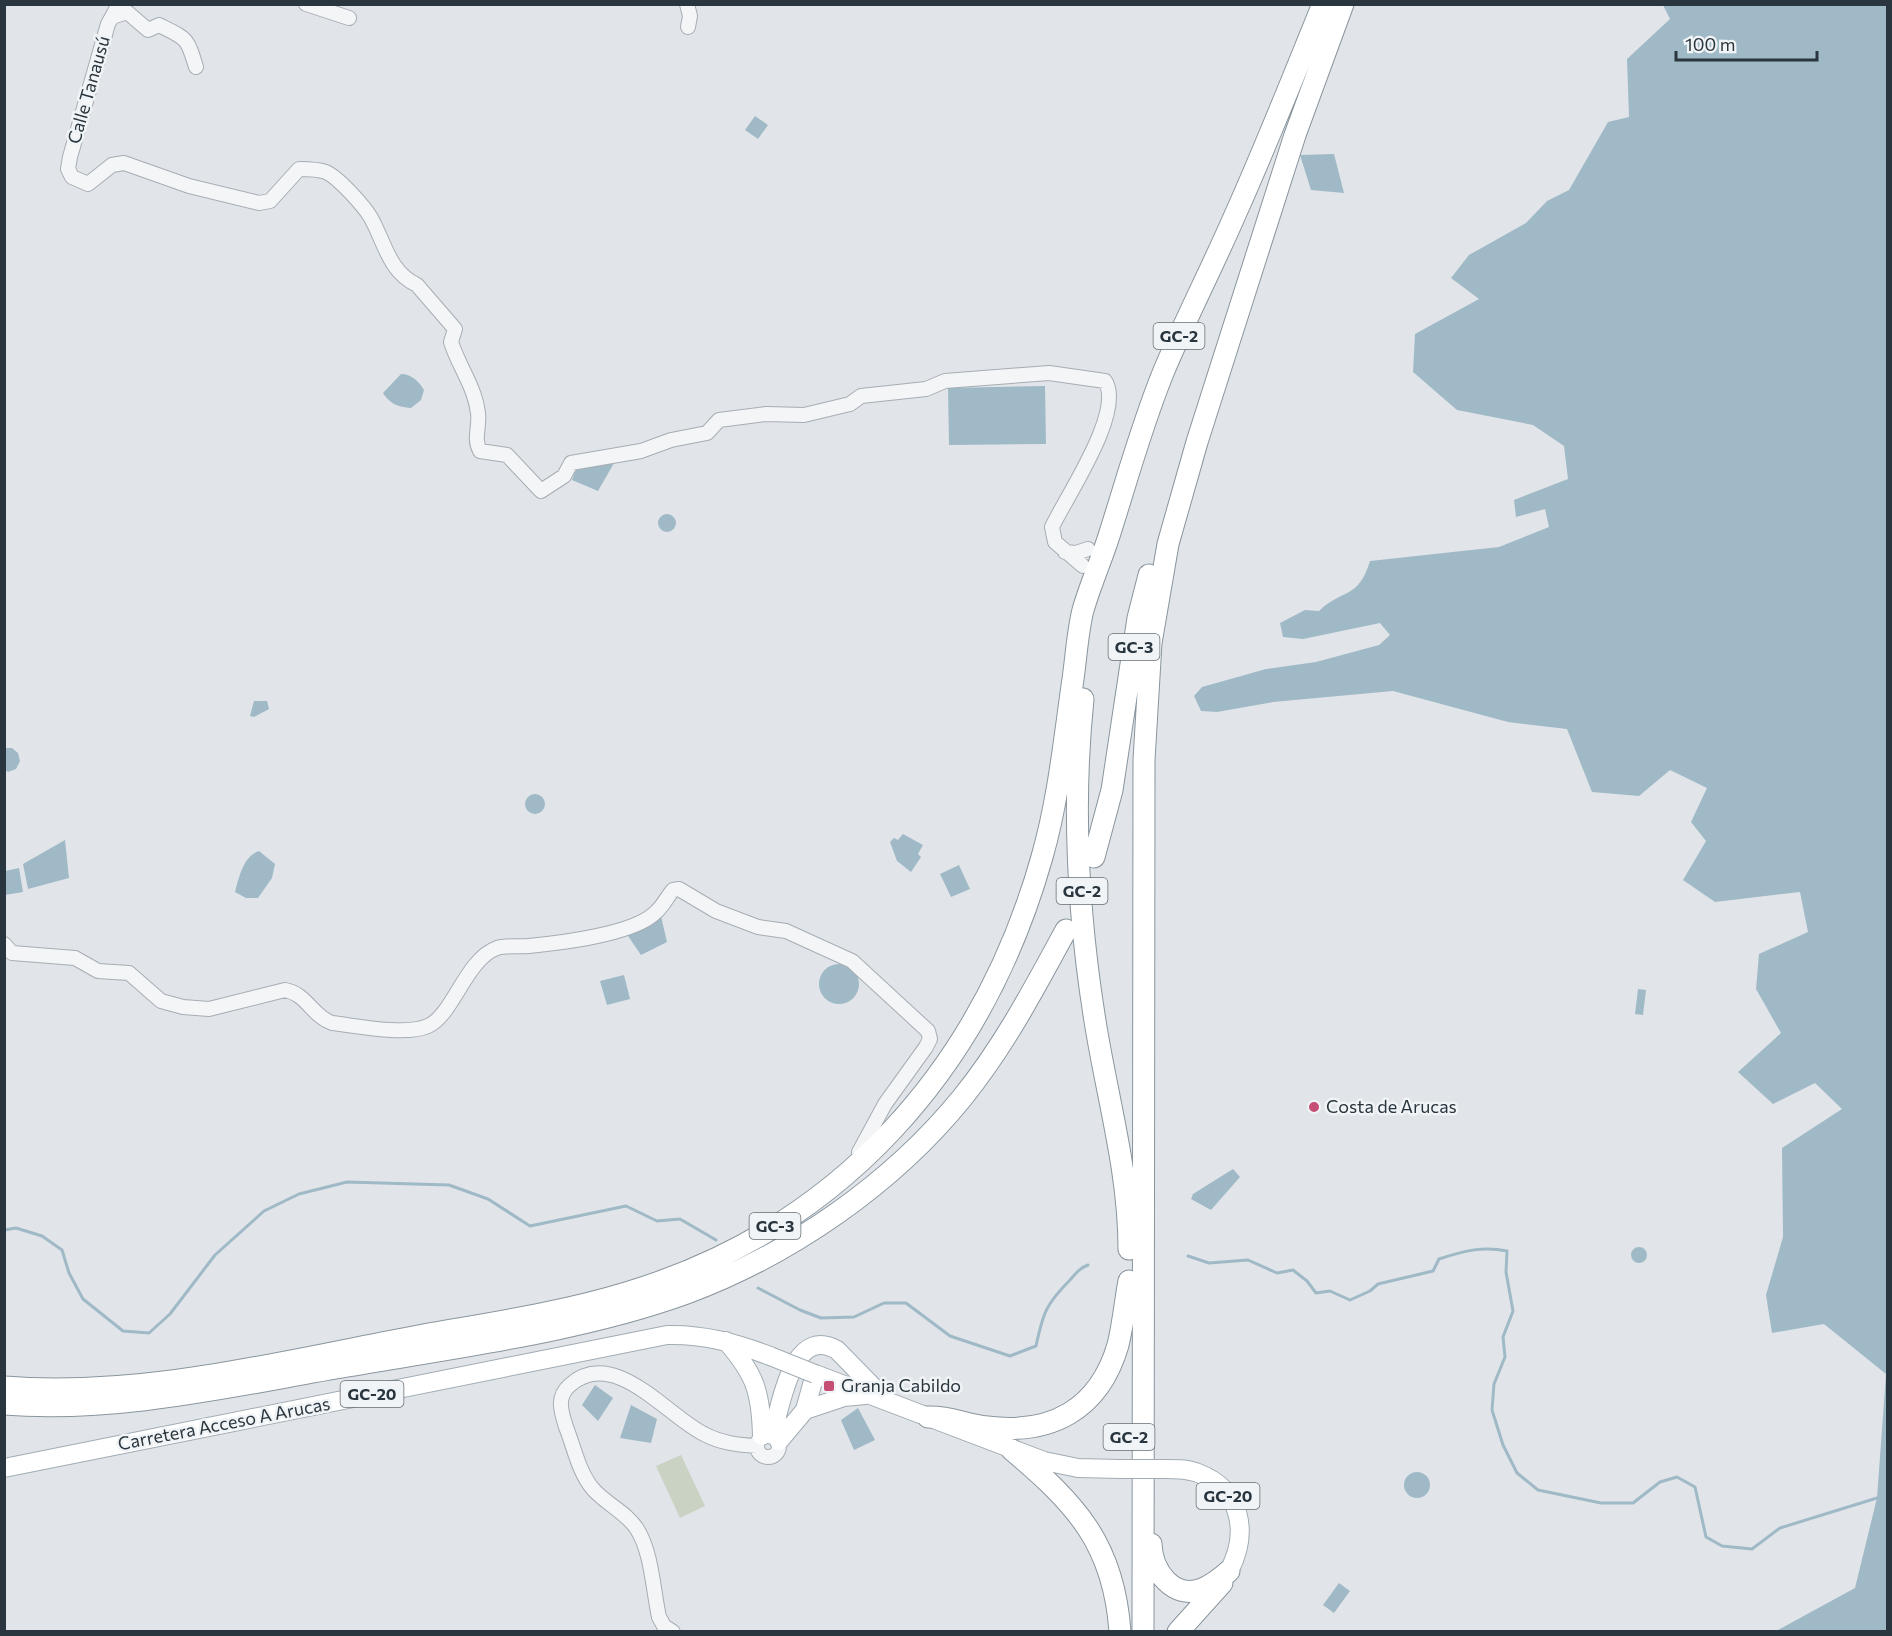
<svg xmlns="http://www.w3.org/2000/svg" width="1892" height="1636" font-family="Commissioner,sans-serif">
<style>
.green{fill:#c9d2c3}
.water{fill:#9fb9c6}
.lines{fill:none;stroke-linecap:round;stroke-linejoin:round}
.stream{stroke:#9fb9c6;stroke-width:3}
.minor-casing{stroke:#a6adb3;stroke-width:16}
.major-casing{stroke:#a1acb4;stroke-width:20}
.highway-casing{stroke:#89959e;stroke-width:23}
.minor{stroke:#f3f5f7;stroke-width:14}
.major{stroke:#fff;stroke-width:18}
.highway{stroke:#fff;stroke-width:21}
.major-bridge-casing{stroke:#a1acb4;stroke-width:20;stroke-linecap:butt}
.major-bridge{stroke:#fff;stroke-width:18}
.poi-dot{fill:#c54f75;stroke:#f0f4f6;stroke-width:2}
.labels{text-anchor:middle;stroke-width:5;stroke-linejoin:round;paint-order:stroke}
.shield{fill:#f0f4f6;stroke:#656f76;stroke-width:1.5}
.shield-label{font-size:16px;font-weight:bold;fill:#2a363f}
.street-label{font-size:18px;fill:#2a363f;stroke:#f0f4f6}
.poi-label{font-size:18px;fill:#2a363f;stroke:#f0f4f6;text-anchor:start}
</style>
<rect width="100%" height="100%" fill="#e1e5e9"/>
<!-- green -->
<path class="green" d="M681,1455L705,1506L680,1518L656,1466Z"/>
<!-- water -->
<path class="water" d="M1663,5H1887V1631H1776L1855,1588L1877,1498L1886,1374L1824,1324L1772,1333L1766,1295L1783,1237L1782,1148L1842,1109L1815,1083L1773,1104L1738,1072L1781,1033L1756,989L1759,954L1808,932L1800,892L1715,902L1683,880L1706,841L1691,822L1707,788L1670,770L1639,796L1592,792L1567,729L1508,722L1393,691L1273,702L1217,712L1201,711L1194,696L1202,687L1266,669L1316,662L1379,645L1390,635L1380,623L1303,639L1283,637L1280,623L1305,610L1319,611C1343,588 1358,600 1370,561L1499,547L1549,527L1545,509L1516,517L1514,500L1568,479L1564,446L1533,425L1457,410L1413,372L1415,334L1479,299L1451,278L1469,255L1526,223L1547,201L1569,190L1608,122L1629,117L1627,59L1670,19Z
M755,116L768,125L758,139L745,130Z
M1334,154L1344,193L1311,190L1300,155Z
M401,374C411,374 419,381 424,390L421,400L411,408C398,407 390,404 383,393Z
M1045,386L1046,444L949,445L948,388Z
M614,463L598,491L572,480L577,467Z
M658 523a9 9 0 1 1 18 0a9 9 0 1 1-18 0Z
M254,701H267L269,709L254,717L250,716Z
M5,748H12L18,753L20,761L16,769L8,772L5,770Z
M525 804a10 10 0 1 1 20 0a10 10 0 1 1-20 0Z
M903,834L923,845L918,854L921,857L911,872L897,861L890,842L894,838L898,840Z
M65,840L69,878L28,889L23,864Z
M259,851L275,864L272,878L258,898H246L235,892C239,878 243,856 259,851Z
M959,865L970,889L951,897L940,874Z
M19,868L23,892L5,895V871Z
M661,916L667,942L641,955L626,933Z
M819 984a20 20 0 1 1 40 0a20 20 0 1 1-40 0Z
M624,975L630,999L607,1005L600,981Z
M1638,989L1646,990L1643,1015L1635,1014Z
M1233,1169L1240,1177L1211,1210L1191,1199L1193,1194Z
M1631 1255a8 8 0 1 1 16 0a8 8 0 1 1-16 0Z
M595,1385L613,1398L598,1421L582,1405Z
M631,1405L657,1419L651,1443L620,1438Z
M858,1408L875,1440L854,1450L841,1420Z
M1404 1485a13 13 0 1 1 26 0a13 13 0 1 1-26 0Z
M1339,1583L1350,1591L1334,1613L1323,1605Z"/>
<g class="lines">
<!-- stream -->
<path class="stream" d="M4,1230L16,1228L42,1236L62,1250L69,1273L83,1299L123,1331L149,1333L170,1314L215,1255L264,1211L299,1194L347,1182L449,1185L488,1199L530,1226L626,1206L657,1221L680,1219L716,1240
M1188,1256L1209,1263L1248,1260L1277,1273L1293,1270L1307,1281L1316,1293L1330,1291L1350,1300L1370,1291L1378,1284L1433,1271L1439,1259C1463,1251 1482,1246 1507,1251L1506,1272L1513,1311L1503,1337L1505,1357L1494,1384L1492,1410L1503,1445L1517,1473L1538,1490L1601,1503H1633L1660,1482L1677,1477L1695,1487L1706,1537L1722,1546L1752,1549L1780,1528L1877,1498
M758,1288L800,1310L821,1318L854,1317L884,1303H906L950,1336L1010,1356L1036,1346C1043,1313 1046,1304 1070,1280C1076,1273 1080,1268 1088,1265"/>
<!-- minor casing -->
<g class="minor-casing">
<path id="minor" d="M119,4L108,24L70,157L68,169L72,177L88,184L112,165L124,163L189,186L259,203L270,201L299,169C308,169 318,169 326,172C339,178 364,206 371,218C385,243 389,272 417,285L455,329L451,342C459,367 475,387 478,413C480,427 473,438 480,451L507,455L541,491L564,476L571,463L641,451L671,440L707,433L719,420L766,414L804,415L850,404L861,396L926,389L945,381L1049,373L1105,381C1125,411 1066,497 1052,527L1055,542L1083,566
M306,4L349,18
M687,4L690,16L688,27
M112,17L127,12L148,30L159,25C187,39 187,37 196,67
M1065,552L1076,553L1088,549
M4,944L12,953L75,958L98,971L129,973L161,1001L183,1007L209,1009L285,990C307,994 312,1016 332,1023C358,1026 405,1036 428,1026C453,1015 466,959 497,948C507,945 520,947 529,946C560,943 635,934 656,912C663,906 667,897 673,890L679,889L716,911L758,927L786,931L852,961L928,1031L930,1039L926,1047L885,1104L859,1152
M757 1446a11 11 0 1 1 22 0a11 11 0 1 1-22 0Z
M673,1632L664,1626L659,1617C653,1590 652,1553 637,1529C626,1512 606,1504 593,1489C579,1473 574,1447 566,1427C561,1411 556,1397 570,1385C614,1346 667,1416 704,1434C721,1443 738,1445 757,1446"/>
</g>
<!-- major casing -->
<g class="major-casing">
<path id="major" d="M726,1341C755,1374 761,1392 762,1436
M805,1410L844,1397L865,1395
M772,1435C781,1406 792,1324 837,1350L883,1397
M779,1441L805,1410L815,1374L1044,1461L1078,1468L1121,1469
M4,1468L667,1335C703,1334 736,1343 770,1356
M1156,1469C1170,1469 1185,1468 1198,1473C1242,1490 1249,1533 1229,1571"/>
</g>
<!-- highway casing -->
<g class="highway-casing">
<path id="highway" d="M1083,699C1072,805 1078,915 1095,1021C1107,1097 1129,1171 1129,1249
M1094,857L1112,790L1138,618L1149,575
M4,1387C141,1398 280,1362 413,1337C484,1324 557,1314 626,1293C840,1229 982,1069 1042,857C1058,801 1064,743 1072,686C1076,661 1077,634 1083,610C1090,586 1100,563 1108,539C1126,483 1141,427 1163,373C1185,320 1212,268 1235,215C1266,146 1294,75 1323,4
M4,1404C120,1413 235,1385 348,1366C457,1347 583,1331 687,1293C791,1254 892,1184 962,1098C1004,1046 1034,989 1066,930
M928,1417C950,1416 966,1425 987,1427C1051,1435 1099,1410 1118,1345C1123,1325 1125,1302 1129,1281
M1012,1450C1076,1504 1114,1544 1120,1632
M1151,1544C1152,1571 1173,1600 1202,1589C1213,1585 1221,1578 1229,1571
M1143,1632L1144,760L1151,643L1168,544L1197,442L1295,135L1343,4
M1178,1632L1222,1583"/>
</g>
<!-- minor -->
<use href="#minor" class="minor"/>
<!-- major -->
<use href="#major" class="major"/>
<!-- highway -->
<use href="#highway" class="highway"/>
<!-- major-bridge casing -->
<g class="major-bridge-casing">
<path id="major-bridge" d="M770,1356L815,1374
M1121,1469H1156"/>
</g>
<!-- major-bridge -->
<use href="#major-bridge" class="major-bridge"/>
</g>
<!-- markers -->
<g class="poi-dot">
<circle cx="1314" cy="1107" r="6"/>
<rect x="823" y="1380" width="12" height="12" rx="3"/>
</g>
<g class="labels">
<!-- shield labels -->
<g class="shield">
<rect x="1153.5" y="323" width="51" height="26" rx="4.5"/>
<rect x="1108.5" y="634" width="51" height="26" rx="4.5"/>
<rect x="1056.5" y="878" width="51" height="26" rx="4.5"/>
<rect x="749.5" y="1213" width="51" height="26" rx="4.5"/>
<rect x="340.5" y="1381" width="63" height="26" rx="4.5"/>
<rect x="1103.5" y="1424" width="51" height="26" rx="4.5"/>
<rect x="1196.5" y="1483" width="63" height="26" rx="4.5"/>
</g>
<g class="shield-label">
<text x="1179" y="342">GC-2</text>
<text x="1134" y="653">GC-3</text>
<text x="1082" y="897">GC-2</text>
<text x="775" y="1232">GC-3</text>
<text x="372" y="1400">GC-20</text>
<text x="1129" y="1443">GC-2</text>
<text x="1228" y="1502">GC-20</text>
</g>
<!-- street labels -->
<g class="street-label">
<text transform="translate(89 90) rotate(-74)" y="6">Calle Tanausú</text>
<text transform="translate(224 1424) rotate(-11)" y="6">Carretera Acceso A Arucas</text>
</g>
<!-- poi labels -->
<g class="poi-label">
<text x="1326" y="1113">Costa de Arucas</text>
<text x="841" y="1392">Granja Cabildo</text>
</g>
</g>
<!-- border -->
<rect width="1892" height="1636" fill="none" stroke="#2a363f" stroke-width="12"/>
<!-- scale -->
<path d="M1676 51v9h141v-9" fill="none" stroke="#2a363f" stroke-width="3"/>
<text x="1685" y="51" font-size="18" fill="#2a363f" stroke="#f0f4f6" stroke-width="4.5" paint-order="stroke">100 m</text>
</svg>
